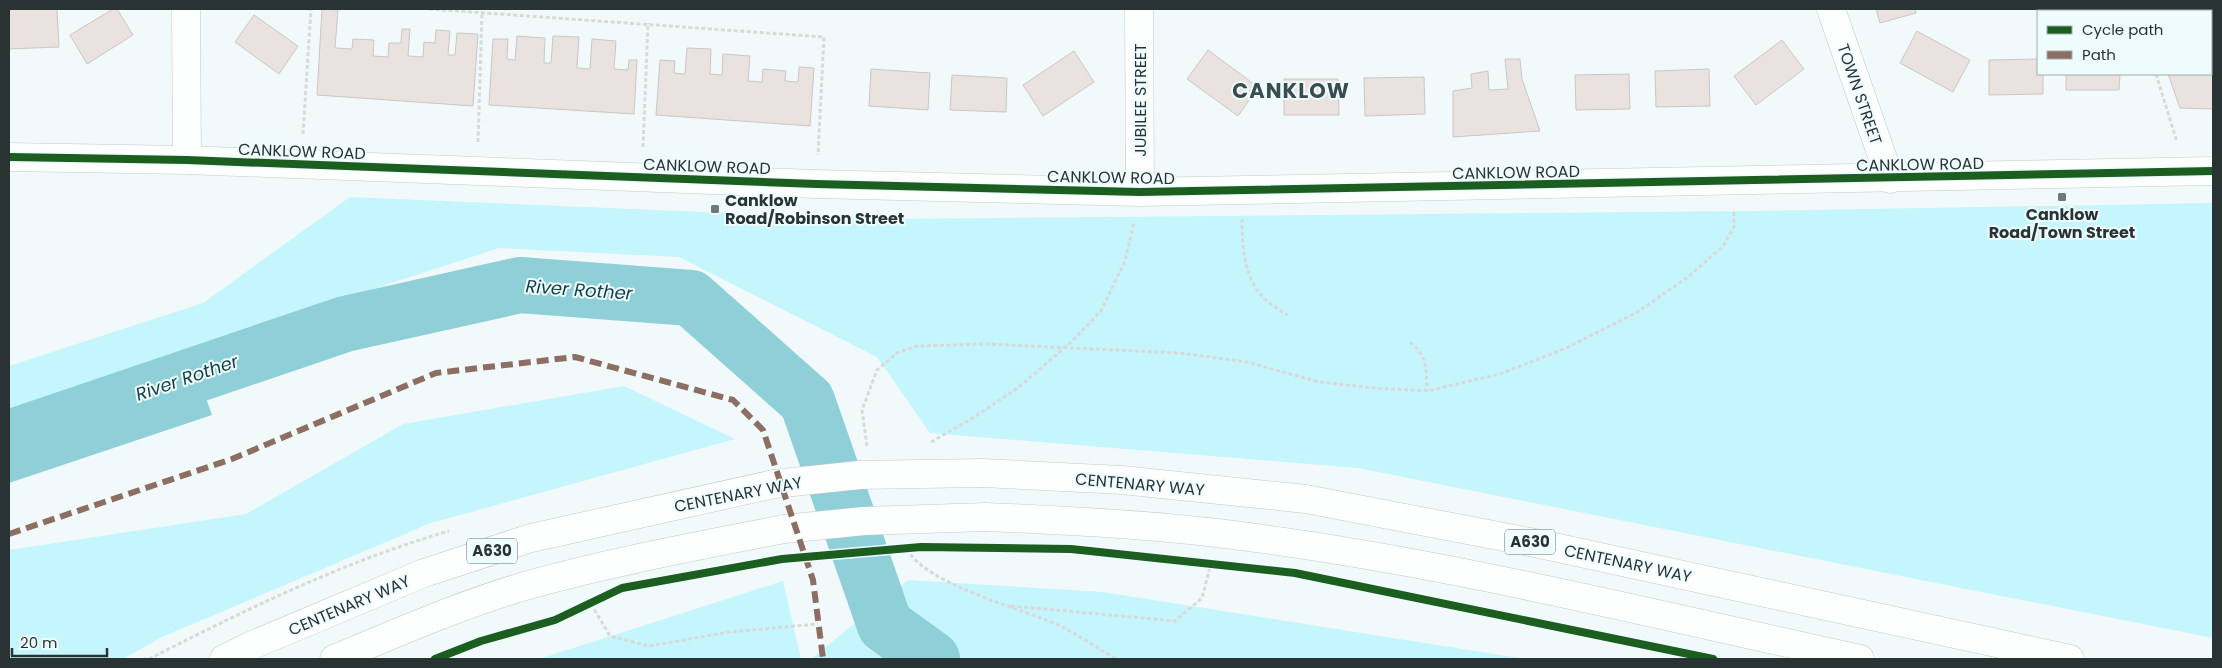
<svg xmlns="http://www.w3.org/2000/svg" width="2222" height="668" font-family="Poppins,sans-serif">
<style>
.green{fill:#c5f6fd}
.water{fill:#8fd0d8}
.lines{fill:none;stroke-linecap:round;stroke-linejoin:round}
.river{stroke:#8fd0d8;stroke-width:56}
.building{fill:#eae2df;stroke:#c9c8c7}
.minor-casing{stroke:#c1c9ca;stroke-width:29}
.major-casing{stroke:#c1c9ca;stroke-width:29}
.path{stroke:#d8dada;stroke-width:3;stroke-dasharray:4 2.5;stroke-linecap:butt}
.minor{stroke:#fdfefe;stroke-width:28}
.major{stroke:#fdfefe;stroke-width:28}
.major-bridge-casing{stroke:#c1c9ca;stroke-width:29;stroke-linecap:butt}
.major-bridge{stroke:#fdfefe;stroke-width:28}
.quiet{stroke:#8d6e63;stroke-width:6;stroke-dasharray:12 6;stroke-linecap:butt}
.cycleway-casing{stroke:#eefcfe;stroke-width:11}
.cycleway{stroke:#1b5e20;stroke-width:8}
.poi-dot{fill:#707879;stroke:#eefcfe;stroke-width:2}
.labels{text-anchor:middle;stroke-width:4;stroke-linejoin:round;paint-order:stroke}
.shield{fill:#eefcfe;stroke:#656f71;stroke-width:1}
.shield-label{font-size:15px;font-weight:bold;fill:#2a3334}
.street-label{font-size:16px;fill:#2a3334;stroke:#eefcfe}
.poi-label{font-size:16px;font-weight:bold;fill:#2a3334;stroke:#eefcfe;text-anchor:start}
.water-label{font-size:18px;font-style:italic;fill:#133e43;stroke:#eefcfe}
.district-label{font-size:21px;font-weight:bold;letter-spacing:1px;fill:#394d4f;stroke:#eefcfe}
</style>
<rect width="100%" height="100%" fill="#f2f9fa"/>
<!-- green -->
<path class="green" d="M350,197L873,219L1754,211L2213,203V638L1358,468L930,433L877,357L679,257L499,248L336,301L190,354L9,409V366L203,303Z
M624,386L735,439L431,523L162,637L123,659H9V550L246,514L403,424Z
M908,580L1103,592L1526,659H811Z
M783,581L801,659H539Z"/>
<!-- water -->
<path class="water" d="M190,354L212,415L9,483V409Z"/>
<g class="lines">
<!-- river -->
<path class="river" d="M9,438L345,324L520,285L691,298L807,401L885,625L932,659"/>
</g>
<!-- building -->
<path class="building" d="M9,9H57L59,47L9,49Z
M113,9H117L133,35L87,64L70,35Z
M322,9L338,10L335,48L352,49L353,39L374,40L373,56L388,57L389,43H401L402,29H410L408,56L423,57L424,42L435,43L436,30L450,31L448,55H455L457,33L478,34L473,106L317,95Z
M1876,9H1915L1916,13L1880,23Z
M254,15L298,46L279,74L235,42Z
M1917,31L1970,60L1953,92L1900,63Z
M517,36L545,38L544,63H551L553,36L579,37L577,68L590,69L592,39L616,41L614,69L628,70L629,60H637L634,114L489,105L493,39H508L507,59L515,60Z
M1782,40L1804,69L1756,105L1734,76Z
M2211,45H2213V109L2180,108L2168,74H2211Z
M687,48L711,49L710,74L722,75L723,54L750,56L748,81L762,82L763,69L786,71L785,81L798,82L799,67L814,68L810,126L656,115L660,60L675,61L674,73L685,74Z
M1208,50L1258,87L1238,116L1187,79Z
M1074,51L1094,82L1043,116L1023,85Z
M1505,59H1520L1522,79L1540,131L1453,137V91L1472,88L1471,74L1488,71L1489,90L1508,89Z
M2038,59V74H2043V94L1989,95V60Z
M871,69L930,73L928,110L869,106Z
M1709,69L1710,106L1656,107L1655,71Z
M1629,74L1630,109L1576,110L1575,75Z
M2066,74H2120L2119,90H2066Z
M952,75L1007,78L1006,112L950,110Z
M1424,77L1425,114L1365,116L1364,78Z
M1284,79H1338L1339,115H1284Z"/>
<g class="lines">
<!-- minor casing -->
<g class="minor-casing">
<path id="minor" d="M186,9L187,160
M1139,9L1140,192
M1831,9L1890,179
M9,157L187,160L816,184L1140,192L2213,171"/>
</g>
<!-- major casing -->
<g class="major-casing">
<path id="major" d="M983,473L1122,480L1306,499L1540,544L2070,659
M986,517C1063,520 1140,524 1217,533C1435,559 1647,613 1860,659
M224,659L250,646L424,573L531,538L774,484
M334,659C397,633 460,605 525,586C610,562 698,546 784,529"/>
</g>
<!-- path -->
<path class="path" d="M429,9L824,37L818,155
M2135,9L2136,11
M2156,74L2177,142
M303,134L311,9
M478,142L482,13
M643,147L648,23
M1242,219C1242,247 1244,282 1268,302C1274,307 1281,311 1288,315
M1410,342C1428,357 1426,369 1427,391
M931,442L976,416L1019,387L1071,342L1101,311L1125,261L1134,222
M867,446L862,410L877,370L897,353L917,346L987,344L1179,353L1247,362L1319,382L1375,388L1427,391L1500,374L1564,349L1636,313L1688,277L1723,246L1734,227V209
M907,549C926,585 1022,608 1060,626C1079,635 1097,648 1116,659
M591,604L610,636L649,646L729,632L818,624
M1011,606L1175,621L1202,598L1211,563
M149,659C245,610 345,561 449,531"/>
<!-- minor -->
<use href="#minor" class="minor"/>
<!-- major -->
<use href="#major" class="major"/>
<!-- major-bridge casing -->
<g class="major-bridge-casing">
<path id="major-bridge" d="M774,484L859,475L983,473
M784,529L864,521L986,517"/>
</g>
<!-- major-bridge -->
<use href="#major-bridge" class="major-bridge"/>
<!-- quiet -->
<path class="quiet" d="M9,534L232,459L436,373L575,357L733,400L763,430L813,580L823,659"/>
<!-- cycleway casing -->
<g class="cycleway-casing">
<path id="cycleway" d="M9,157L187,160L816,184L1140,192L2213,171
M435,659L481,641L555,620L622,588L782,559L921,547L1071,549L1295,573L1713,659"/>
</g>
<!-- cycleway -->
<use href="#cycleway" class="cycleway"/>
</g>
<!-- markers -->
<g class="poi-dot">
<rect x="2057" y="192" width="10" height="10" rx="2.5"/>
<rect x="710" y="204" width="10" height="10" rx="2.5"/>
</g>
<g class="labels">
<!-- shield labels -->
<g class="shield">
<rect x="1505" y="529.5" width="50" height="25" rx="4"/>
<rect x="467" y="538.5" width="50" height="25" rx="4"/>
</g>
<g class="shield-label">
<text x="1530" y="547">A630</text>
<text x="492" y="556">A630</text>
</g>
<!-- street labels -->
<g class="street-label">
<text transform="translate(1860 94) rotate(71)" y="6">TOWN STREET</text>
<text transform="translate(1140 100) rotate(-90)" y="6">JUBILEE STREET</text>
<text transform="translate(302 151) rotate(2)" y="6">CANKLOW ROAD</text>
<text transform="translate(1920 164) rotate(-1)" y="6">CANKLOW ROAD</text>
<text transform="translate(707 166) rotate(2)" y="6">CANKLOW ROAD</text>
<text transform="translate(1516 172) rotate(-1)" y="6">CANKLOW ROAD</text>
<text transform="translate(1111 177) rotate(1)" y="6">CANKLOW ROAD</text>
<text transform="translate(1140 484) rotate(5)" y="6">CENTENARY WAY</text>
<text transform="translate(738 494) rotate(-11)" y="6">CENTENARY WAY</text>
<text transform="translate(1628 563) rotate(12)" y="6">CENTENARY WAY</text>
<text transform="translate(349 605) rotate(-23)" y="6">CENTENARY WAY</text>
</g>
<!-- poi labels -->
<g class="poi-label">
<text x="725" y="206">Canklow<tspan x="725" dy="18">Road/Robinson Street</tspan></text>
<text x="2062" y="220" text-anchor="middle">Canklow<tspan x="2062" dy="18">Road/Town Street</tspan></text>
</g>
<!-- water labels -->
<g class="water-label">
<text transform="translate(579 290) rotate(4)" y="6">River Rother</text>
<text transform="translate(187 378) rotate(-19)" y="6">River Rother</text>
</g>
<!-- district labels -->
<g class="district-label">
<text x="1291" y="98">CANKLOW</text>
</g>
</g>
<!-- border -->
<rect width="2222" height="668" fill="none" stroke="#2a3334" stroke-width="20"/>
<!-- legend -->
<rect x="2037" y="10" width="175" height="65" fill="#eefcfe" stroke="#a0acad"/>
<rect x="2047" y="26" width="25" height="8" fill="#1b5e20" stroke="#a0acad"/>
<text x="2082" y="35" font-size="15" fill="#2a3334">Cycle path</text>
<rect x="2047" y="51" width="25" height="8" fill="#8d6e63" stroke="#a0acad"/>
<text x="2082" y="60" font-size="15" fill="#2a3334">Path</text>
<!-- scale -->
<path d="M12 648v8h95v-8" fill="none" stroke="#2a3334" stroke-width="2.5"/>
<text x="20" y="648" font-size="15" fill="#2a3334" stroke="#eefcfe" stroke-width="4" paint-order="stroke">20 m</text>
</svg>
